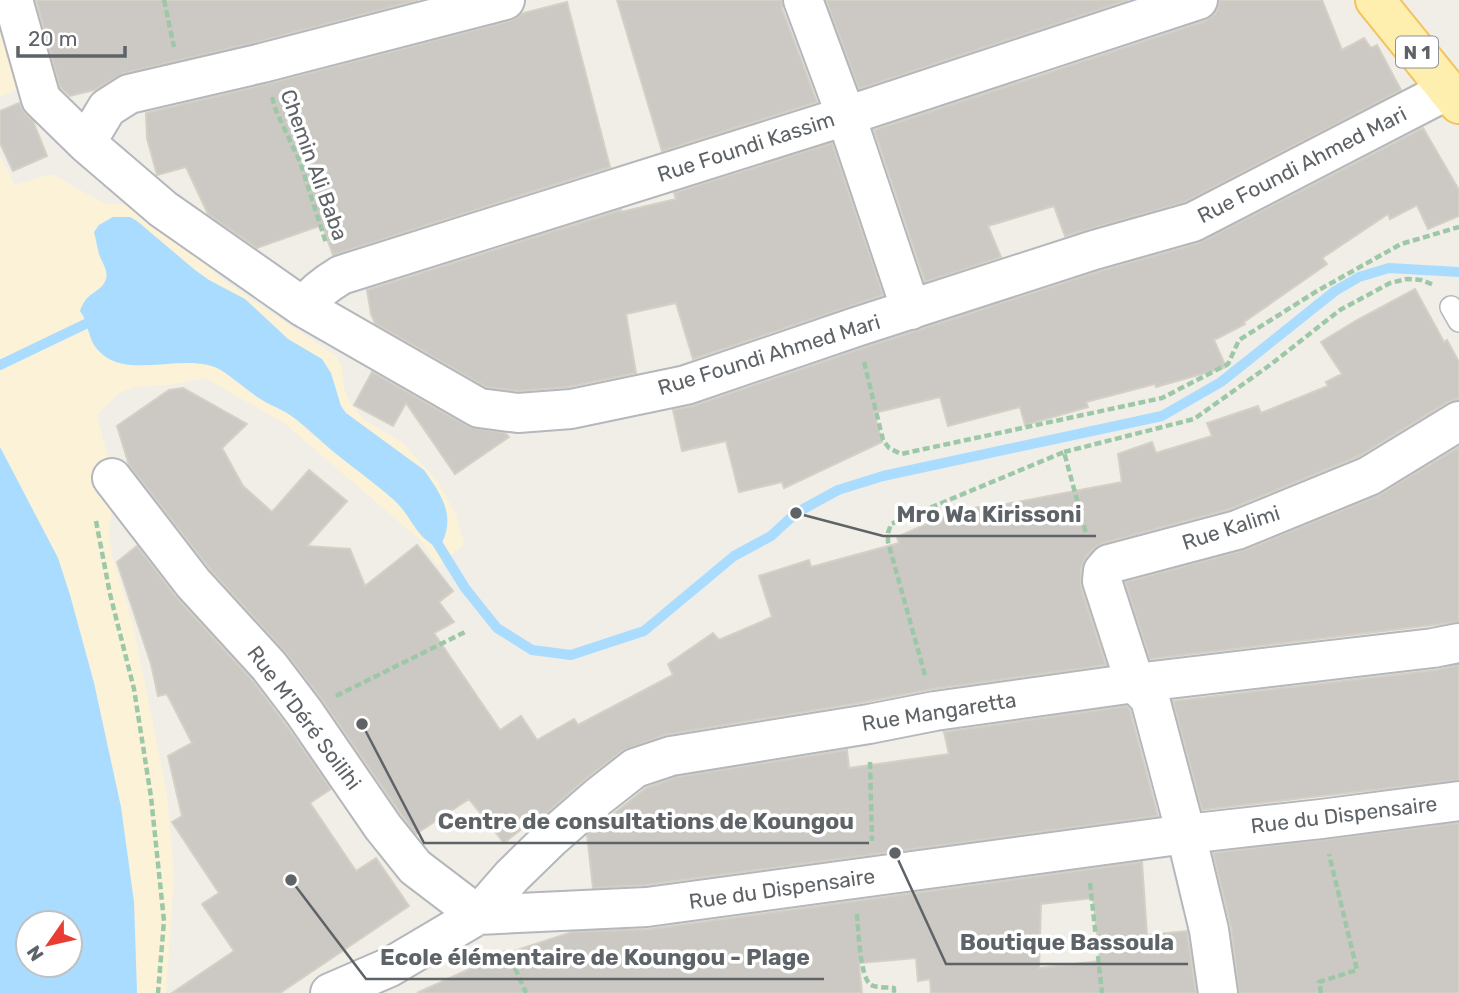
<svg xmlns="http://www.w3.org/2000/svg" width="1459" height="993" font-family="Rubik,sans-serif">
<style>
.sand{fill:#fbf2d8}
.water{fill:#a9dcff;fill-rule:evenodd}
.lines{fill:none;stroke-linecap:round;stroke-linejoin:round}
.stream{stroke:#a9dcff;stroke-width:10}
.building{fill:#ccc9c4;stroke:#d5d0c5;stroke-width:2;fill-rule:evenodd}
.lane-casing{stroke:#b4b7bb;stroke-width:24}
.street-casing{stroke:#b4b7bb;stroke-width:42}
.primary-casing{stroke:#f2c45f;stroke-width:42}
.path{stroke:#9dc8a8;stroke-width:4.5;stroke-dasharray:7 3.5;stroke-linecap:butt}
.lane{stroke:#fff;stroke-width:21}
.street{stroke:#fff;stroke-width:38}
.primary{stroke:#ffefae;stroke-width:38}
.labels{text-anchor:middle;stroke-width:7;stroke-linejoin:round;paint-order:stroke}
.shield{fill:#fff;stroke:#8e9295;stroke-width:2}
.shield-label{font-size:19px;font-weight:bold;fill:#5e6367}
.street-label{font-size:21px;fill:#5e6367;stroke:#fff}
.leader{fill:none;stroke:#5e6367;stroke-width:2.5}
.callout-dot{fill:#5e6367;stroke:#fff;stroke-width:2.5}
.callout-label{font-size:23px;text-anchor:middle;font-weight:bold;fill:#5e6367;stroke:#fff;stroke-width:7;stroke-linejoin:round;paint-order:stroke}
</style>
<rect width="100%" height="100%" fill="#f0eee7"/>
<!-- sand -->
<path class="sand" d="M0,24L20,88L0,97Z
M0,156L15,185L52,174L105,204L140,205L223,280L337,357L343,372L344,388L350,403L363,419L403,443L437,481L456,514L464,544L438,566L419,539L284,423L205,378L168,385L134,387L118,394L97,415L106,450L114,493L109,531L112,555L133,625L167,793L174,877L166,993H137L134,902L94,683L70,595L58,558L0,447Z"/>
<!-- water -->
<path class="water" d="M113,217H130L137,221L195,270L209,280L245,299L288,339L322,359L331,373L341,406L346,413L424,470C440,493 456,514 442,543L435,546C416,536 411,517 397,503C392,498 386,493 381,489C366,477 350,465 335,453C320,441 306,426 290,415C282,409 271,406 262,400C249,392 237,381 224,372C189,348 126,384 97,349C87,337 89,323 80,311C87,293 91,297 102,286C112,275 103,265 99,254C97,247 96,239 94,232L99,225Z
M0,447L58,558L70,595L94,683L121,807L134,902L137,993H0ZM70,923V965H28V923Z"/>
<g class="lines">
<!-- stream -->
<path class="stream" d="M0,365L98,318
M431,533L465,588L497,628L532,650L571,655L644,631L734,556L771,536L796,513L838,490L883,476L1162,416L1221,382L1335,291L1359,277L1389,268L1459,272"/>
</g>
<!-- building -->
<path class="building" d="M36,0H418L257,42L124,73L94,90L70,96L60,87Z
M617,0H782V8L817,102L662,151Z
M826,0H1128L859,89Z
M1219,0H1322L1342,50L1364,38L1371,48L1377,45L1401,90L1185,202L1065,236L1054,206L988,226L1001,257L925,282L874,130L1205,21L1215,14L1219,5Z
M567,2L610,167L333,255L322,225L257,248L208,214L186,167L157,175L147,138L146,113L267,84L510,21L524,13Z
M19,103L25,114L33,121L47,156L13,171L0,143V111Z
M1423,128L1459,190V216L1428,229L1417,205L1390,219L1388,214L1322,258L1327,264L1244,322L1245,324L1214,340L1226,367L1156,387L1155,384L1086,402L1088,407L1025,425L1020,407L948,426L940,397L874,413L882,442L784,488L782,482L739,492L726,441L682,451L673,410L693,406L863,348L1100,271L1199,243Z
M832,143L883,295L693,359L676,303L626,314L636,373L568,387L519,391L486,387L375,323L371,314L367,290L621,210V212L676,199L674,193Z
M1415,289L1444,342L1447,340L1459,362V399L1448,402L1359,456L1230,509L1103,543L1093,549L1086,557L1081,568V587L1106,665L932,689L865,702L664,735L622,751L584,780L541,818L539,815L504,843L469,799L416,834L401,814L322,700L286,653L210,569L129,465L117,426L169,390L183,388L247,424L222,448L243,486L272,512L309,470L347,501L307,546L350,549L365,586L417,545L453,591L439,602L454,622L434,633L500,730L521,716L537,740L574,719L578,725L673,675L668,664L713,633L719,640L772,617L759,576L809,560L811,567L899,543L897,537L942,517L978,507L1001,505L1122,482L1118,454L1152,442L1156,453L1212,436L1207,423L1258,406L1261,413L1328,386L1326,382L1342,374L1321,342L1357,320Z
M372,372L469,427L505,433L509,437L455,474L406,403L393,426L354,405Z
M1459,447V622L1150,659L1125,582L1245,550L1377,496Z
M137,546L177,598L252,680L286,725L331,789L310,803L356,871L376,858L409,906L280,993H172L234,951L202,904L219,893L172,822L182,816L168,756L192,743L167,694L158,696L151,664L117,562Z
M1459,665V780L1202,810L1173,701L1436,670Z
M1127,706L1130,710L1158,816L645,885L593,888L587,835L646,788L676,777L847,750L849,768L949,754L944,732Z
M1459,823V993H1239L1231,927L1213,853Z
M1142,862L1147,935L1187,931L1196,993H931L930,979L918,981L916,958L859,963L862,993H417L496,957L572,932L650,929ZM1093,898L1100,961L1039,968L1041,904Z"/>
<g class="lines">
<!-- lane casing -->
<g class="lane-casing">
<path id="lane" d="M1451,307L1459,321"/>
</g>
<!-- street casing -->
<g class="street-casing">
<path id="street" d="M13,0L41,99L86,143L163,209L303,307L479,408L518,413L571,409L686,385L856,327L1094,250L1193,222L1448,90
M803,0L846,116L911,310
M86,143L107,108L129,94L262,63L505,0
M303,307C314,293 326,284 341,275L846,116L1198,0
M112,478L193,583L269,666L304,712L383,827L415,867L478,915
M478,915L512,876L551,838L598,797L635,768L671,756L869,724L935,711L1135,683L1433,648L1459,643
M330,993L390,967L478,915L647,907L1186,834L1321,819L1459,801
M1218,993L1209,930L1186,834L1150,699L1135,683L1102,581L1103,571L1109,564L1237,530L1369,476L1459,421"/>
</g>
<!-- primary casing -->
<g class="primary-casing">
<path id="primary" d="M1375,0L1459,104"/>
</g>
<!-- path -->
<path class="path" d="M164,0L174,47
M272,97L276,111L300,162L326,243
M864,362L883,440L889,448L901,454L1162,398L1228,364L1239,340L1317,291L1401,244L1459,227
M1064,452L1194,419L1270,365L1340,310L1390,283L1407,279L1421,280L1434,285
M96,521L110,594L134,689L151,797L164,921L158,993
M925,675L888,542V533L891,524L1064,452L1087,537
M336,696L465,632
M870,762L872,841
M1090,883L1102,993
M857,914C858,927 860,979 871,985C877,988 887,987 894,988V993
M503,951L514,966L526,993
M1321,993L1319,982L1357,970L1329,854"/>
<!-- lane -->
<use href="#lane" class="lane"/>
<!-- street -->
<use href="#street" class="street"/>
<!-- primary -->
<use href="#primary" class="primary"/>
</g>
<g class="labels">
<!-- shield labels -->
<rect class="shield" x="1396" y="36.5" width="42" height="31" rx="5"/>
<g class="shield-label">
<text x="1417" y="59">N 1</text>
</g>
<!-- street labels -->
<g class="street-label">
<text transform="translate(746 147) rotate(-18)" y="7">Rue Foundi Kassim</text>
<text transform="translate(314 165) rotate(70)" y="7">Chemin Ali Baba</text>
<text transform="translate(1302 165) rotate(-27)" y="7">Rue Foundi Ahmed Mari</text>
<text transform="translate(769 355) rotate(-17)" y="7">Rue Foundi Ahmed Mari</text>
<text transform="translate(1231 528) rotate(-18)" y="7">Rue Kalimi</text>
<text transform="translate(939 712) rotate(-9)" y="7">Rue Mangaretta</text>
<text transform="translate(304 718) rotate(53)" y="7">Rue M'Déré Soilihi</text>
<text transform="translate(1344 815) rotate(-7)" y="7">Rue du Dispensaire</text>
<text transform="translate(782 889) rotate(-8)" y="7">Rue du Dispensaire</text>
</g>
</g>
<!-- callouts -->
<path class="leader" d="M796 513L883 536H1096M362 724L424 843H869M895 853L946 964H1188M291 880L366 979H824"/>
<g class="callout-dot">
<circle cx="796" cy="513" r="7"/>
<circle cx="362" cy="724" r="7"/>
<circle cx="895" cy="853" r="7"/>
<circle cx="291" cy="880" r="7"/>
</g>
<g class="callout-label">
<text x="989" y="522">Mro Wa Kirissoni</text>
<text x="646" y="829">Centre de consultations de Koungou</text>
<text x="1067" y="950">Boutique Bassoula</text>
<text x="595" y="965">Ecole élémentaire de Koungou - Plage</text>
</g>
<!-- north arrow -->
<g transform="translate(49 944) rotate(236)"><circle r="33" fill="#ffffff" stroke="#bfc1c2" stroke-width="2"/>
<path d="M0-5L12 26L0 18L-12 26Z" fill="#e93d34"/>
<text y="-10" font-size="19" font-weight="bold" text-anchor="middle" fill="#5e6367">N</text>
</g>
<!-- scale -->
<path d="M18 46v10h107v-10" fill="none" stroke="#5e6367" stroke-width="3.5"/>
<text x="28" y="46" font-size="21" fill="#5e6367" stroke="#ffffff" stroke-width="5" paint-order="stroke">20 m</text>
</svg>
